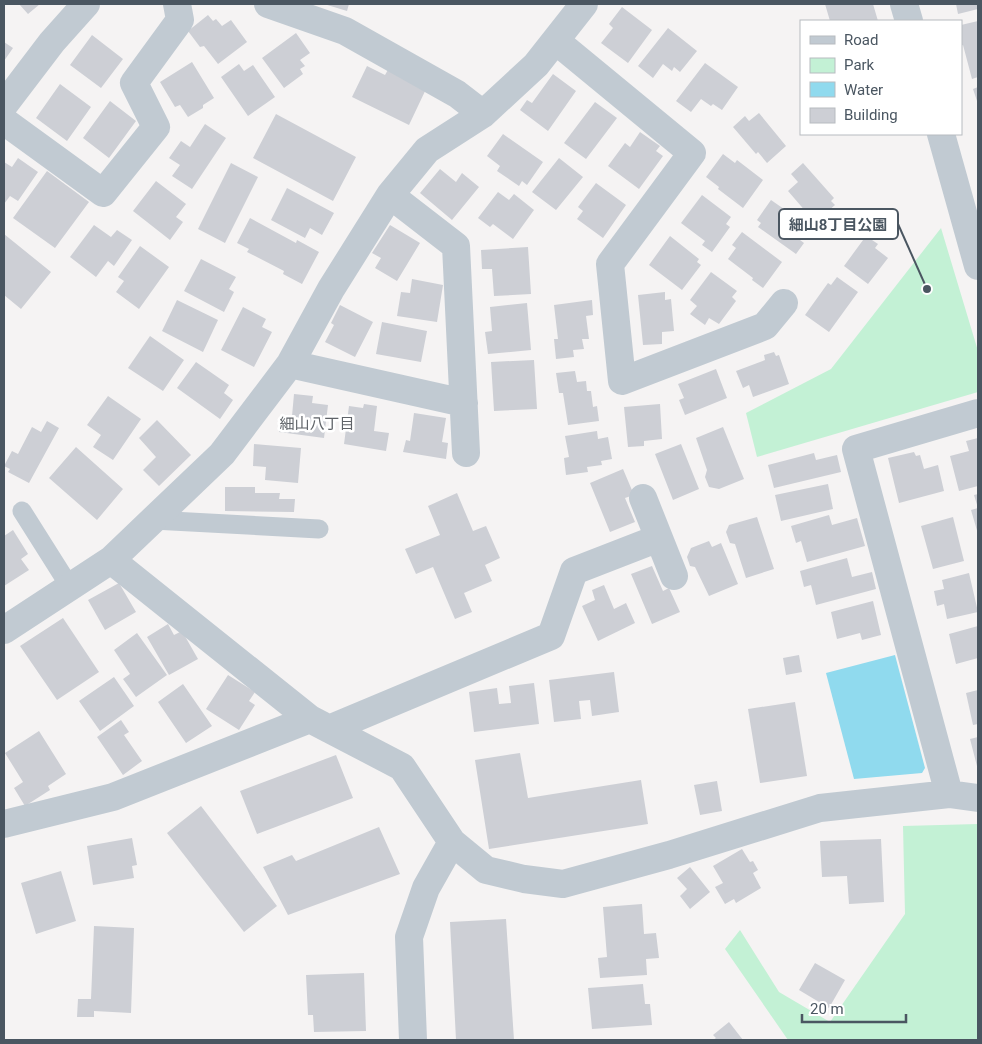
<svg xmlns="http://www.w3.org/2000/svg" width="982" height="1044" font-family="Roboto,'Noto Sans JP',sans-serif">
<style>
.green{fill:#c3f1d5}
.water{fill:#90daee}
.building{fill:#cdcfd5}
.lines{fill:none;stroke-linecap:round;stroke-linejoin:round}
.lane{stroke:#c1cad2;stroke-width:19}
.street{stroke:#c1cad2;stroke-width:28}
.labels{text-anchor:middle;stroke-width:5;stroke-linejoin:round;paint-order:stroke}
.neighbourhood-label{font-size:15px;fill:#5f6368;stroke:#fff}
.leader{fill:none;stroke:#4a5661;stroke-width:2}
.callout-dot{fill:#4a5661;stroke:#fff;stroke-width:2}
.callout{fill:#fff;stroke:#4a5661;stroke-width:2}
.callout-label{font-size:15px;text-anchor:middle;font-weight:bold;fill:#4a5661}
</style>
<rect width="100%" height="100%" fill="#f5f3f3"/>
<!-- green -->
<path class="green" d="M941,228L978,351V392L757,457L746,413L831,369Z
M978,824V1040H788L725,949L740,930L779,992L830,1022L905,914L903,826Z"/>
<!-- water -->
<path class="water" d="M895,655L925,768L922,773L854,779L826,673Z"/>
<!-- building -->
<path class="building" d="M19,4H40L28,14Z
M324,4H349L347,11Z
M825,4H873L878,21H830Z
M956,4H978V9L958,14Z
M622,7L652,30L628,63L601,43L613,28L609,24Z
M208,15L213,21L216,19L222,26L231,20L247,42L218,64L204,46L200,47L188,31Z
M978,21V77L972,79L963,45L961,46V25Z
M668,28L697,51L680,72L674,67L672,71L663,64L653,78L638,66Z
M296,33L310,53L300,60L305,66L300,69L303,74L284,88L262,58Z
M92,35L123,59L101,88L70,65Z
M4,42L13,48L4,61Z
M192,62L214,98L203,105V108L188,117L180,105L175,107L160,82Z
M705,63L738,87L722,110L713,104L711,106L701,99L691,112L676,101Z
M239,64L244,71L253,65L275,97L248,116L221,77Z
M367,66L385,75L389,68L427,87L409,125L352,97Z
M553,74L576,91L548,131L520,110L527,100L532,103Z
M60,84L91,107L67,141L36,118Z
M978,87V104L973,89Z
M110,101L136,121L109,158L83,138Z
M595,102L617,118L586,159L564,143Z
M759,113L786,146L767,163L758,152L756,154L733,127L745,116L749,121Z
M276,114L356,157L333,201L253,158Z
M205,124L226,138L192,189L172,176L180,165L169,158L181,141L190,147Z
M640,132L660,146L656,151L663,156L639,189L608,166L625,143L630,147Z
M503,134L543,162L527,185L522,181L519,186L497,171L500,166L487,156Z
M723,154L735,163L737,160L763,180L743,208L718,189L719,187L706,177Z
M18,158L38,172L18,201L10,196L4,204V162L12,167Z
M559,158L583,177L556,210L532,192Z
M231,163L258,177L225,243L198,229Z
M803,163L834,198L831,201L835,205L828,211L831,213L822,222L810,209L807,213L788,191L798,182L791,174Z
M440,169L456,182L462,173L479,187L452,220L420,193Z
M47,171L89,202L55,248L13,218Z
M156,181L186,204L176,217L183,222L170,240L133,211Z
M596,183L626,205L603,238L577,219L583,211L578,207Z
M287,188L334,213L322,235L310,228L305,238L271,220Z
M498,192L509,200L514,194L534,210L513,239L493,224L490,227L478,218Z
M702,195L731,217L726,224L730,227L712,252L702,245L705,241L681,223Z
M771,200L794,216L791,219L803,228L800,231L804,234L800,240L804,243L796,254L758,227L761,223L757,220Z
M250,218L296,243L297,240L319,252L302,284L283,274L284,271L247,252L249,249L237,243Z
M94,225L111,237L117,230L132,240L114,266L108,261L96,277L70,257Z
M390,225L420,243L397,281L375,268L381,258L372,253Z
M742,232L782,262L763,288L752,280L753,278L728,259L736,248L732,245Z
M4,234L51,272L21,309L4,295Z
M670,236L699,259L697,262L701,265L682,290L649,265Z
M866,236L878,244L875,248L888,258L868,284L844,266Z
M140,246L169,267L139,309L116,292L124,281L118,277Z
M528,247L531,294L494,296L492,269H482L481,250Z
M201,259L236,277L229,289L234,292L224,312L184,291Z
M711,272L737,291L732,297L736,301L719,324L709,318L705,325L690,314L697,306L690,300Z
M837,277L858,292L829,332L805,315L828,283L831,285Z
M412,279L443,285L437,322L397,316L401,292L410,293Z
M665,292V300L671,299L674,331L662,332V344L643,345L638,295Z
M177,300L218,320L203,352L162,331Z
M592,300L593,315L586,316L589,339H582L584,349L573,350L574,357L556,359L554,339H558L554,305Z
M527,303L531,350L488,354L485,332L492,331L490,307Z
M340,305L373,322L355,357L325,342L334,325L331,323Z
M243,307L266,319L262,327L272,332L254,367L221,350Z
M382,322L427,331L421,362L376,354Z
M150,336L184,360L163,391L128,368Z
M774,352L776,356L779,355L789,384L753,397L749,385L743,388L736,371L765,360L764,355Z
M534,360L537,409L494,411L491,362Z
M196,362L229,385L224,393L233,400L220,419L177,388Z
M716,369L727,398L685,415L679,400L684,398L678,384Z
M575,371L577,382L586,381L587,391H591L593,407L597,406L599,421L568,425L563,393H559L556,373Z
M294,394L313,396L312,403L328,405L324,438L279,432L281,415L292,416Z
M108,396L141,419L113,460L93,447L101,435L87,425Z
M364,404L377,406L374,431L389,433L386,451L344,444L349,406L363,408Z
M660,404L662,439L644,441V446L628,447L624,407Z
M414,413L446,418L442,442L448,443L446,459L403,452L406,440L410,441Z
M157,420L191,455L159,486L143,470L156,457L139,438Z
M47,421L59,428L29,483L8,472L10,469L4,466L12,451L18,454L32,427L41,432Z
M723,427L744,479L719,489L709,487L705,477L707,470L696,438Z
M597,431L598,439L608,437L612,459L601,461L602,465L587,467L588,472L566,475L564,458L569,457L565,436Z
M978,438V486L959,491L950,456L969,451L966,441Z
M254,444L301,448L298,483L265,480L266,467L253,466Z
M681,444L699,489L673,500L655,454Z
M76,447L123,489L97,520L49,478Z
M914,452L916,456L920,455L924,469L938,465L944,491L899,503L888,458Z
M814,453L816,460L837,455L841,472L774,488L768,465Z
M623,469L634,495L625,498L635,522L610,532L590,483Z
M828,484L833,509L781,521L775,495Z
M225,487H255V493H280L279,499H295L294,512L225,511Z
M457,493L473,531L486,526L500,558L485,565L492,581L464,593L472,612L455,619L433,567L416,574L405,549L440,535L428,506Z
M978,494V508L974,495Z
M978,508V534L971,510Z
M829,515L832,525L857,518L865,546L807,562L801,541L796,543L791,526Z
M757,517L774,569L746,578L735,544L730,543L726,532L729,525Z
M953,517L964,561L933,569L921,526Z
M13,530L28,554L21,559L29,570L4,586V536Z
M709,541L712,547L721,543L738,584L709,596L695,567L690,566L687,557L691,548Z
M847,558L852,577L872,572L876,589L816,605L811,585L804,587L800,571Z
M652,566L663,591L669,588L680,612L652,624L631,574Z
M969,573L978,612L947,619L944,604L937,606L934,591L944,589L942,580Z
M119,583L136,612L105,630L88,600Z
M604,585L614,609L626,603L635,623L598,641L582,606L595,600L592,590Z
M873,601L881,635L862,640L860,633L837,639L831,612Z
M63,618L99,672L57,700L20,646Z
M168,624L174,635L182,631L198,659L169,675L147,637Z
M978,626V658L956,664L949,634Z
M137,633L167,675L136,697L123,679L130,674L114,650Z
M799,655L802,672L786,675L783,658Z
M614,672L619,712L592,716L590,700L579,701L581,719L554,722L549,680Z
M228,675L255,692L249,701L255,705L239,730L206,709Z
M114,677L134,706L100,731L79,701Z
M534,683L539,724L474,732L469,692L497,688L499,704L511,703L509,686Z
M183,684L212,726L186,743L158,702Z
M978,690V724L973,725L966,693Z
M795,702L807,776L760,783L748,709Z
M121,720L129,732L124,735L142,761L123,775L97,737Z
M39,731L66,774L48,786L50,790L25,806L14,788L23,782L5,753Z
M978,737V770L970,739Z
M520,753L528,798L641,780L648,824L489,849L475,760Z
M336,755L353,798L257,834L240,791Z
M717,781L722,811L700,815L694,785Z
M201,806L277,906L244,932L167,833Z
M379,827L400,874L288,915L263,867L292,855L296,861Z
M132,838L137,865L132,866L134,878L93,885L87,846Z
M881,839L884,902L849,904L847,876L822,877L820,841Z
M742,849L750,862L753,861L758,870L753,873L761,888L736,903L734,899L725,904L715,887L723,883L713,866Z
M690,867L710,892L690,909L680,896L687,889L677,878Z
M61,871L76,921L36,934L21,883Z
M642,904L644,934L656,933L659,958L646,959L647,975L600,978L598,958L607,957L603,907Z
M506,919L514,1040H456L450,922Z
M94,926L134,928L131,1013L94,1011V1017H77L78,999H91Z
M815,963L845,980L829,1008L799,990Z
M364,973L366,1031L314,1032L313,1015H308L306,975Z
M643,984L645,1004H650L652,1025L592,1029L588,988Z
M729,1022L743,1040H713L716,1038L713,1035Z"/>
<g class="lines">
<!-- lane -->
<path class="lane" d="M22,511L70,587
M153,520L319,529"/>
<!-- street -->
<path class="street" d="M268,4L345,31L457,94L483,114
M904,4L909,21
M556,41L692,153L610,264L622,381L765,326L784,303
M4,105L52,42L86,4
M4,121L103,193L156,127L134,83L180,20L177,4
M941,134L978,266
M390,195L456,246L466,453
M290,364L464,403
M643,498L674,576
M111,560L310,719L402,767L452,842L486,870L524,879L563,884L669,855L820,808L949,794L978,798
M4,630L111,560L222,454L290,364L331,289L390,195L427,150L483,114L536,65L584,4
M329,729L551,636L574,571L659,538
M949,794L856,449L978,413
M4,824L113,797L310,719
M413,1040L409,937L426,888L452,842"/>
</g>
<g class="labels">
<!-- neighbourhood labels -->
<g class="neighbourhood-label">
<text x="317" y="429">細山八丁目</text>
</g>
</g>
<!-- callouts -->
<path class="leader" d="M927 289L898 224"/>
<circle class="callout-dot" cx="927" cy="289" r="5"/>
<rect class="callout" x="779" y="209" width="119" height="30" rx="5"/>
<g class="callout-label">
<text x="838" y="230">細山8丁目公園</text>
</g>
<!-- border -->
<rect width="982" height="1044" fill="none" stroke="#4a5661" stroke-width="10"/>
<!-- legend -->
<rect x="800" y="20" width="162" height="115" fill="#ffffff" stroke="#b7bbc0"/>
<rect x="810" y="36" width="25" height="8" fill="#c1cad2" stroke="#b7bbc0"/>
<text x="844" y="45" font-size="15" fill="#4a5661">Road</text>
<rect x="810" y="58" width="25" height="15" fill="#c3f1d5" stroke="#b7bbc0"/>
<text x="844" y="70" font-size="15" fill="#4a5661">Park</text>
<rect x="810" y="82" width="25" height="15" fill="#90daee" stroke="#b7bbc0"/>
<text x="844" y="95" font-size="15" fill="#4a5661">Water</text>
<rect x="810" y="108" width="25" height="15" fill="#cdcfd5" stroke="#b7bbc0"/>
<text x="844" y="120" font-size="15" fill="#4a5661">Building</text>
<!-- scale -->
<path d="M802 1014v8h104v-8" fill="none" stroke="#4a5661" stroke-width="2.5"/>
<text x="810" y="1014" font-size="15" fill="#4a5661" stroke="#ffffff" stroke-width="4" paint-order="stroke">20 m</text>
</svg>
